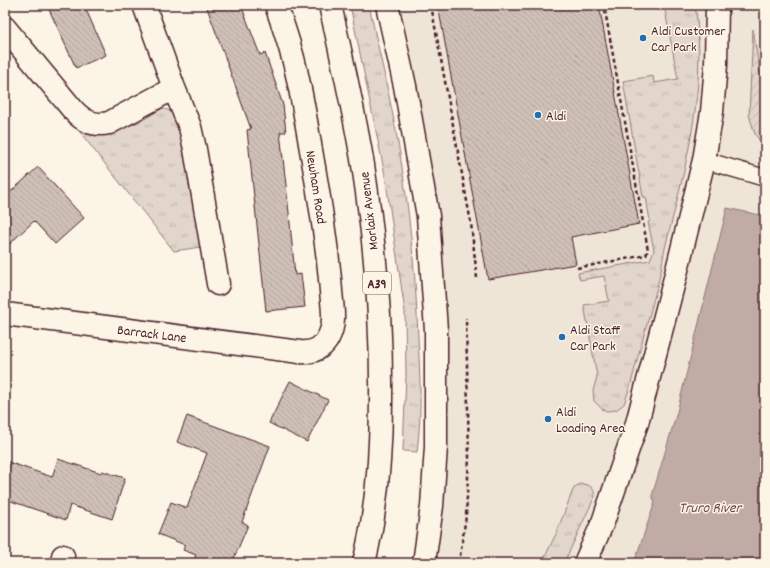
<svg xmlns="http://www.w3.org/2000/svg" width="770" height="568" font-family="Dekko,sans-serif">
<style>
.built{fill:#eee5d7}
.grass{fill:url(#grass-tufts);stroke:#967a7a}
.garden{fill:url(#garden-furrows);stroke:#967a7a}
.water{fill:#c0aca5;stroke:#917474}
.building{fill:url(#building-back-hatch);stroke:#4a1f2b}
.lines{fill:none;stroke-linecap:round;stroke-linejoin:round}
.lane-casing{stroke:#4a1f2b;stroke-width:19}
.street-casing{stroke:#4a1f2b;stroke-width:25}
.secondary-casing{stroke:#4a1f2b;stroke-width:25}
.highway-casing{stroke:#4a1f2b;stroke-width:25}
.path{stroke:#4a1f2b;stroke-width:2.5;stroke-dasharray:4 3;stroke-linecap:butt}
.lane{stroke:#fcf5e5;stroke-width:16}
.street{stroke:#fcf5e5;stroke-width:22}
.secondary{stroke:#fcf5e5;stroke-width:22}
.highway{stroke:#fcf5e5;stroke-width:22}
.poi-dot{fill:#1f6fb2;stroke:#fcf5e5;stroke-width:1.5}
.labels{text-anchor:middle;stroke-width:3;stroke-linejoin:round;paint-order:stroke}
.shield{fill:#fcf5e5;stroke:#7f5f63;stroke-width:1}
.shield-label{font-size:13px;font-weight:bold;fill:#4a1f2b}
.poi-label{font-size:14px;fill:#4a1f2b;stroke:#fcf5e5;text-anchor:start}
.street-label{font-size:14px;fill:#4a1f2b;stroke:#fcf5e5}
.water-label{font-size:15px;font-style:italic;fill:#6d4950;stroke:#fcf5e5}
</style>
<defs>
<pattern id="grass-tufts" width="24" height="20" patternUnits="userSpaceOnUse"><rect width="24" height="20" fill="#e2d5ca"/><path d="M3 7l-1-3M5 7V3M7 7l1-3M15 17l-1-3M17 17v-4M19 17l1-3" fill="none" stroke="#c3b6ae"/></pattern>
<pattern id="garden-furrows" width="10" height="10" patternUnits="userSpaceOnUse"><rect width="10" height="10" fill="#e2d5ca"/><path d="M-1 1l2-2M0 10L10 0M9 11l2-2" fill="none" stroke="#c3b6ae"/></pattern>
<pattern id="building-back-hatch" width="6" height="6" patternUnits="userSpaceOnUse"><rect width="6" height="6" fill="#cfc0b7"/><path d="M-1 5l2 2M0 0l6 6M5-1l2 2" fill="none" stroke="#b3a59e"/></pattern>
</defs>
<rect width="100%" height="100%" fill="#fcf5e5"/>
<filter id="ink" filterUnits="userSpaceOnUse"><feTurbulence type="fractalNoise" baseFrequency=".025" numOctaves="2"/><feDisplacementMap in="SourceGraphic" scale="8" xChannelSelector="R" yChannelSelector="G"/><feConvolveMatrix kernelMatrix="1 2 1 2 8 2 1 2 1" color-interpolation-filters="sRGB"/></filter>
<g filter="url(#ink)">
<!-- built -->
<path class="built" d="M387,5H765V216L727,208L677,412L652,496L655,502L634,563H424L436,330Z"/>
<!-- grass -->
<path class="grass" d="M350,5H369C381,61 395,117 403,174C411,228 416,282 418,337C420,375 422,413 417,452L403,451L406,375L405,312L385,175Z
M664,5H695C708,86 686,166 666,244C663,255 662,267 659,279C650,315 639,351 630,387L624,404L616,410L607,411L602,409L594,401L593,391L597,376L584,305L609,301L604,276L580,280L578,273L650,260L654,250L648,222L650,221L646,197H643L623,81L653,76L654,83L678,79Z
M163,108L172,112L180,132L184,147L201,247L174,251L75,126L112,132L139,122Z
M581,484C589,484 594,487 595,496L564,563H542L556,534L573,490L576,486Z"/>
<!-- garden -->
<path class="garden" d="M753,29L765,105V148L755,134L749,115Z"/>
<!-- water -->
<path class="water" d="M727,208L765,216V563H634L655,502L652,496L677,412Z"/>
<!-- building -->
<path class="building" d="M47,5H84L106,55L76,68Z
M206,5H241L260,55L265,53L283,105L286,132H280L288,203L295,275L301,274L305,307L266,311L247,130L251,129Z
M438,5H599L639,224L571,237L576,264L488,279Z
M38,167L84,218L55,244L34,221L5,248V197Z
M290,381L328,400L307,442L269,423Z
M187,416L270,446L242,522L248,525L232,563H192L196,555L183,550L185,545L158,534L171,502L187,508L207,453L177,442Z
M58,459L101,473L102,471L125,478L112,519L70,505L66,520L5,499V461L52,477Z"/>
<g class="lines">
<!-- lane casing -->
<g class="lane-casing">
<path id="lane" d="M704,160L765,178"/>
</g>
<!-- street casing -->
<g class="street-casing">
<path id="street" d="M144,5L174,88L190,127L195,149L218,284
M5,28L74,111C84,122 95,126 109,123L174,88
M5,314L300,352C313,353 324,348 329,336C336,322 332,305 331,291C328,249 321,208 314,167C308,134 303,99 295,66C290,45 283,25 276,5
M62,563L63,556"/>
</g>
<!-- secondary casing -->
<g class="secondary-casing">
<path id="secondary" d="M585,563L603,522L637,423L675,278L704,160L712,112L716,65L717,5"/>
</g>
<!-- highway casing -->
<g class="highway-casing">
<path id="highway" d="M330,5C342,58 354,111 363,165C375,243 382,322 381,401C381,455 377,510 364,563
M387,5L405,86L428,216L436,330V447L432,506L424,563"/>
</g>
<!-- path -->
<path class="path" d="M431,5L471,223L477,278
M577,268L646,255L648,250L604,5
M459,563L466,516L469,457L466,318"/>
<!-- lane -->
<use href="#lane" class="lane"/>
<!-- street -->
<use href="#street" class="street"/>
<!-- secondary -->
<use href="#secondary" class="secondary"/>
<!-- highway -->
<use href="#highway" class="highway"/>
</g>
</g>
<!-- markers -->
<g class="poi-dot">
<circle cx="643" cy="38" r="4"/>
<circle cx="538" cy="115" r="4"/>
<circle cx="562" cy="337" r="4"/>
<circle cx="548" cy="419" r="4"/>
</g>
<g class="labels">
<!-- shield labels -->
<rect class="shield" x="363" y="272" width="28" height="22" rx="3"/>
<g class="shield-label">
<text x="377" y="288">A39</text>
</g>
<!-- poi labels -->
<g class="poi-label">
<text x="651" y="35">Aldi Customer<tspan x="651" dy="16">Car Park</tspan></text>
<text x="546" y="120">Aldi</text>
<text x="570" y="334">Aldi Staff<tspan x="570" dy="16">Car Park</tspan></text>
<text x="556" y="416">Aldi<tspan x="556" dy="16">Loading Area</tspan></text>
</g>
<!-- street labels -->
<g class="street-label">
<text transform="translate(317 187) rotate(81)" y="5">Newham Road</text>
<text transform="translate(368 211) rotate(-97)" y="5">Morlaix Avenue</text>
<text transform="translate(152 333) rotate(7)" y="5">Barrack Lane</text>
</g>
<!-- water labels -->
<g class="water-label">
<text x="710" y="512">Truro River</text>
</g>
</g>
<!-- margin -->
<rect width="770" height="568" fill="none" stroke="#fcf5e5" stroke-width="20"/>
<rect x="10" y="10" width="750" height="548" fill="none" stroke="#4a1f2b" stroke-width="1.5" filter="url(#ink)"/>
</svg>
